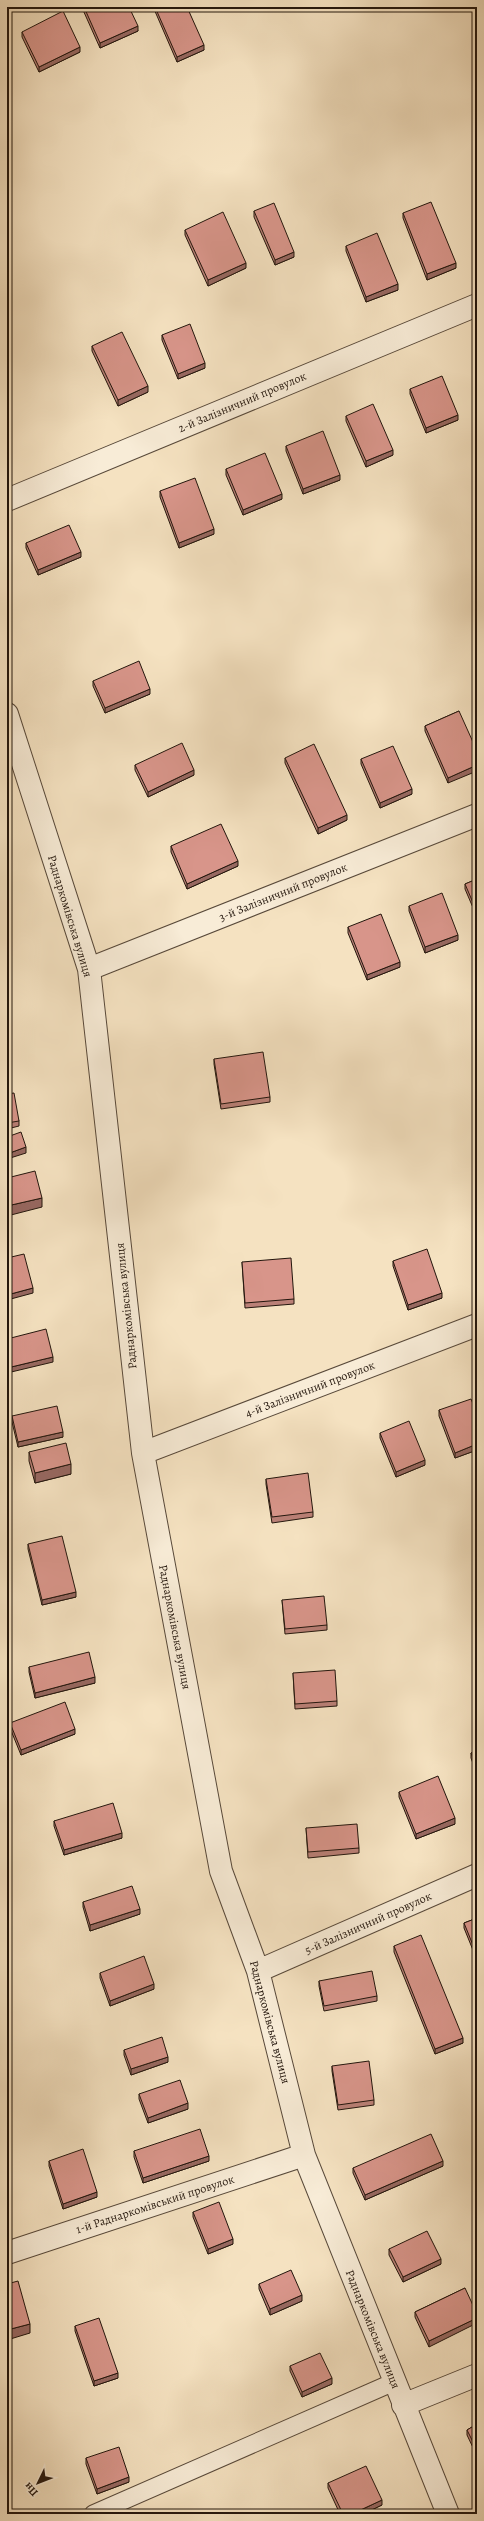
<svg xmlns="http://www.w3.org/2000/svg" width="484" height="2521" font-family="Alegreya,serif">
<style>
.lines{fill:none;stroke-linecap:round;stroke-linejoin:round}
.lane-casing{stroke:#58493a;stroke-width:19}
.street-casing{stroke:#58493a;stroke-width:24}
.lane{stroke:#f8ecd7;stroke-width:17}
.street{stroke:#f8ecd7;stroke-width:22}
.wall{fill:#ba8077;stroke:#23160d}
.shaded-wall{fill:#976861;stroke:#23160d}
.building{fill:#d8958a;stroke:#23160d}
.labels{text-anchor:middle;stroke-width:3;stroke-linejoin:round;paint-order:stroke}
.street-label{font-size:12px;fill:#23160d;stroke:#f8ecd7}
</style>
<rect width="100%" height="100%" fill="#f5e2c1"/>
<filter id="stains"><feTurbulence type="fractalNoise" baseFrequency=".005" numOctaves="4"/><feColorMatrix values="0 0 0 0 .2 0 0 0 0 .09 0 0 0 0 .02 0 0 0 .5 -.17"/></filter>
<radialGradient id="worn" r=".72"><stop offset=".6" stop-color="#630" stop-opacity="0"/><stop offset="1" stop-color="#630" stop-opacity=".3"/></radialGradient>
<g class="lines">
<!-- lane casing -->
<g class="lane-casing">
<path id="lane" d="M93,2514L394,2382"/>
</g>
<!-- street casing -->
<g class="street-casing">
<path id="street" d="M7,500L477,305
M7,714L89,969L143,1453L221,1871L258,1971L304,2155L448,2514
M89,969L477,815
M143,1453L477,1325
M258,1971L477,1875
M7,2253L304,2155
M403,2405L477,2375"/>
</g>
<!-- lane -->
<use href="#lane" class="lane"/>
<!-- street -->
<use href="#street" class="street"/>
</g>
<!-- wall -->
<path class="wall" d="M83,7H129L138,31L100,48L83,10Z
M154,7H187L204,50L177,62L154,9Z
M22,32L80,52L39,72L22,37Z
M477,205V216L475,211V206Z
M254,211L294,257L275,265L254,217Z
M403,213L456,268L427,280L403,218Z
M185,230L246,268L208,286L185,235Z
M346,246L398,290L366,302L346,251Z
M162,335L205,368L178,379L162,340Z
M92,346L148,392L118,406L92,351Z
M477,364V381L473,370V365Z
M410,389L458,420L426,433L410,394Z
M346,416L393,455L366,467L346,421Z
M286,446L340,480L303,494L286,451Z
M226,469L282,499L243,515L226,475Z
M160,491L214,534L179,548L160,497Z
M26,543L81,557L38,575L26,548Z
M93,681L150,694L105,713L93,686Z
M459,711L448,783L425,731V726Z
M285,758L347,820L318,834L285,763Z
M361,759L412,794L380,808L361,764Z
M135,765L194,775L148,797L135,770Z
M171,846L238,866L187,889L171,852Z
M477,879V917L465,889V884Z
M409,906L458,940L425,953L409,911Z
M348,927L400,967L367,980L348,933Z
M214,1059L270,1097V1102L221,1109L214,1064Z
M7,1094L19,1121V1126L7,1129Z
M393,1261L442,1298L408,1310L393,1266Z
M242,1262L294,1299V1304L245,1308Z
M439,1410L477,1414V1450L455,1458L439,1416Z
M12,1416L63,1437L18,1447L12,1422Z
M380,1433L425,1465L396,1477L380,1438Z
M29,1452L71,1474L35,1483L29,1461Z
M266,1479L313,1512V1517L272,1523L266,1484Z
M28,1544L76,1597L42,1605L28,1549Z
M282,1600L327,1625V1630L285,1634Z
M29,1667L95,1683L35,1698L29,1672Z
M293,1673L337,1701V1706L295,1709Z
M10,1723L75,1734L21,1755L10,1728Z
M477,1750V1774L471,1758V1753Z
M399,1792L455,1824L416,1839L399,1797Z
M54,1821L122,1838L64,1855L54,1826Z
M306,1828L359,1848V1853L308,1858Z
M83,1902L140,1914L90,1931L83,1907Z
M477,1918V1960L464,1928V1923Z
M394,1946L463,2043L435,2054L394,1952Z
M100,1973L154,1989L110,2006L100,1978Z
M319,1981L377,1996V2001L324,2011L319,1986Z
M124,2050L168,2062L131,2075L124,2055Z
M332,2066L374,2100V2105L338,2110L332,2071Z
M139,2094L188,2109L148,2123L139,2099Z
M134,2151L209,2161L143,2183L134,2157Z
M49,2161L97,2197L63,2209L49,2166Z
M443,2166L365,2200L353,2173V2168Z
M193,2212L233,2244L208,2254L193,2217Z
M389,2249L441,2264L403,2282L389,2255Z
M259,2284L302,2301L270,2315L259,2289Z
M465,2288L429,2347L415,2317V2312Z
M75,2326L118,2378L94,2386L75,2331Z
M290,2366L332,2384L302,2397L290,2371Z
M477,2424V2456L467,2435V2430Z
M86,2458L129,2482L97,2494L86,2464Z
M328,2483L382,2505L363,2514H340L328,2488Z"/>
<!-- shaded-wall -->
<path class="shaded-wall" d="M230,7H238L230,11Z
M138,26V31L100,48V43Z
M204,45V50L177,62V57Z
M80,47V52L39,72V67Z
M294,252V257L275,265V260Z
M246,263V268L208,286V280Z
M456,263V268L427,280V274Z
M398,284V290L366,302V297Z
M205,363V368L178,379V374Z
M9,381V386L7,387V382Z
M148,386V392L118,406V400Z
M458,415V420L426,433V428Z
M393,450V455L366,467V461Z
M340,475V480L303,494V489Z
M282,494V499L243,515V510Z
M214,529V534L179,548V543Z
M81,552V557L38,575V570Z
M150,689V694L105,713V708Z
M477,765V771L448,783V778Z
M194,770V775L148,797V792Z
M412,789V794L380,808V803Z
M347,815V820L318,834V828Z
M238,861V866L187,889V884Z
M458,935V940L425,953V947Z
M400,962V967L367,980V975Z
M11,1042V1047L7,1048V1043Z
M26,1147V1153L7,1159V1154Z
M42,1198V1207L7,1216V1206Z
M33,1288V1293L7,1300V1295Z
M442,1293V1298L408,1310V1305Z
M53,1357V1362L7,1373V1368Z
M63,1432V1437L18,1447V1442Z
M477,1444V1450L455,1458V1453Z
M425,1460V1465L396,1477V1472Z
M71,1464V1474L35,1483V1473Z
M76,1592V1597L42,1605V1600Z
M95,1677V1683L35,1698V1693Z
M75,1729V1734L21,1755V1750Z
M455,1818V1824L416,1839V1834Z
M122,1833V1838L64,1855V1850Z
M140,1909V1914L90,1931V1925Z
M154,1984V1989L110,2006V2001Z
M463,2038V2043L435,2054V2049Z
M168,2057V2062L131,2075V2069Z
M188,2103V2109L148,2123V2118Z
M209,2156V2161L143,2183V2178Z
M443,2161V2166L365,2200V2195Z
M97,2192V2197L63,2209V2204Z
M233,2239V2244L208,2254V2249Z
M441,2259V2264L403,2282V2277Z
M302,2295V2301L270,2315V2309Z
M477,2318V2323L429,2347V2341Z
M30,2324V2333L7,2340V2330Z
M118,2373V2378L94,2386V2381Z
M332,2378V2384L302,2397V2392Z
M129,2477V2482L97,2494V2489Z
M382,2500V2505L363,2514H352Z"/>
<!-- building -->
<path class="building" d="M84,7H129L138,26L100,43Z
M155,7H187L204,45L177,57Z
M63,11L80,47L39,67L22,32Z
M431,202L456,263L427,274L403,213Z
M274,203L294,252L275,260L254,211Z
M477,205V211L475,206Z
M223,212L246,263L208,280L185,230Z
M377,233L398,284L366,297L346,246Z
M190,324L205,363L178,374L162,335Z
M122,332L148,386L118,400L92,346Z
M477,364V376L473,365Z
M7,376L9,381L7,382Z
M442,376L458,415L426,428L410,389Z
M373,404L393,450L366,461L346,416Z
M323,431L340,475L303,489L286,446Z
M265,453L282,494L243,510L226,469Z
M195,478L214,529L179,543L160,491Z
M69,525L81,552L38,570L26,543Z
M139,661L150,689L105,708L93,681Z
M459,711L477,751V765L448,778L425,726Z
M182,743L194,770L148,792L135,765Z
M314,744L347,815L318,828L285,758Z
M393,746L412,789L380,803L361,759Z
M221,824L238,861L187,884L171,846Z
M477,879V912L465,884Z
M442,893L458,935L425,947L409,906Z
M381,914L400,962L367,975L348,927Z
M7,1027L11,1042L7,1043Z
M263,1052L270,1097L221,1104L214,1059Z
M14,1093L19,1121L7,1123V1094Z
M21,1132L26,1147L7,1154V1137Z
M35,1171L42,1198L7,1206V1178Z
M427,1249L442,1293L408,1305L393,1261Z
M24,1254L33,1288L7,1295V1258Z
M291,1258L294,1299L245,1303L242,1262Z
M46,1329L53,1357L7,1368V1339Z
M471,1399L477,1414V1444L455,1453L439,1410Z
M57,1406L63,1432L18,1442L12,1416Z
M409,1421L425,1460L396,1472L380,1433Z
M66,1443L71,1464L35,1473L29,1452Z
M308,1473L313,1512L272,1517L266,1479Z
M62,1536L76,1592L42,1600L28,1544Z
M324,1596L327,1625L285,1629L282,1600Z
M89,1652L95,1677L35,1693L29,1667Z
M335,1670L337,1701L295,1704L293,1673Z
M65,1702L75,1729L21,1750L10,1723Z
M477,1750V1769L471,1753Z
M438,1776L455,1818L416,1834L399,1792Z
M113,1803L122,1833L64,1850L54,1821Z
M357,1824L359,1848L308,1852L306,1828Z
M132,1886L140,1909L90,1925L83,1902Z
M477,1918V1955L464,1923Z
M421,1935L463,2038L435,2049L394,1946Z
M144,1956L154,1984L110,2001L100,1973Z
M372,1971L377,1996L324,2006L319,1981Z
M162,2037L168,2057L131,2069L124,2050Z
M369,2061L374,2100L338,2105L332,2066Z
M180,2080L188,2103L148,2118L139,2094Z
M200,2129L209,2156L143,2178L134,2151Z
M431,2134L443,2161L365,2195L353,2168Z
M83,2149L97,2192L63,2204L49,2161Z
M219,2202L233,2239L208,2249L193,2212Z
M427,2231L441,2259L403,2277L389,2249Z
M291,2270L302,2295L270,2309L259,2284Z
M18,2281L30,2324L7,2330V2284Z
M465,2288L477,2314V2318L429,2341L415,2312Z
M99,2318L118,2373L94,2381L75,2326Z
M320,2353L332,2378L302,2392L290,2366Z
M477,2424V2450L467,2430Z
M119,2447L129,2477L97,2489L86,2458Z
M366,2466L382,2500L352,2514H343L328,2483Z"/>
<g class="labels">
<!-- street labels -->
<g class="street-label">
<text transform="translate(242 402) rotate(-23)" y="4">2-й Залізничний провулок</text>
<text transform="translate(283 892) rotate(-22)" y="4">3-й Залізничний провулок</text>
<text transform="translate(70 916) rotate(73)" y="4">Раднаркомівська вулиця</text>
<text transform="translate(126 1306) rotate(-96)" y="4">Раднаркомівська вулиця</text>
<text transform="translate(310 1389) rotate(-21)" y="4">4-й Залізничний провулок</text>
<text transform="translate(175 1627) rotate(79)" y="4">Раднаркомівська вулиця</text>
<text transform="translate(368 1923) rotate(-24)" y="4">5-й Залізничний провулок</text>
<text transform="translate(270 2022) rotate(75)" y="4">Раднаркомівська вулиця</text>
<text transform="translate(155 2204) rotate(-18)" y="4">1-й Раднаркомівський провулок</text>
<text transform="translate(373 2329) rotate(68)" y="4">Раднаркомівська вулиця</text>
</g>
</g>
<!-- margin -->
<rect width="484" height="2521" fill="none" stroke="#f5e2c1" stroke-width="24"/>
<rect x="8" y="8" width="468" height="2505" fill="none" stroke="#23160d" stroke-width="2"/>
<rect x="12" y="12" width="460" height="2497" fill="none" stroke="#23160d"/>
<!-- north arrow -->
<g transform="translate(38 2483) rotate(227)" stroke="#f8ecd7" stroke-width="3" paint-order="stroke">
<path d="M0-3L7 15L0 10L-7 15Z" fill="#23160d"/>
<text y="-6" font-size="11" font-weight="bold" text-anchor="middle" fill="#23160d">Пн</text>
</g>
<rect width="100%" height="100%" filter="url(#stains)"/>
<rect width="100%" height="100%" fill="url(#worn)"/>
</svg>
